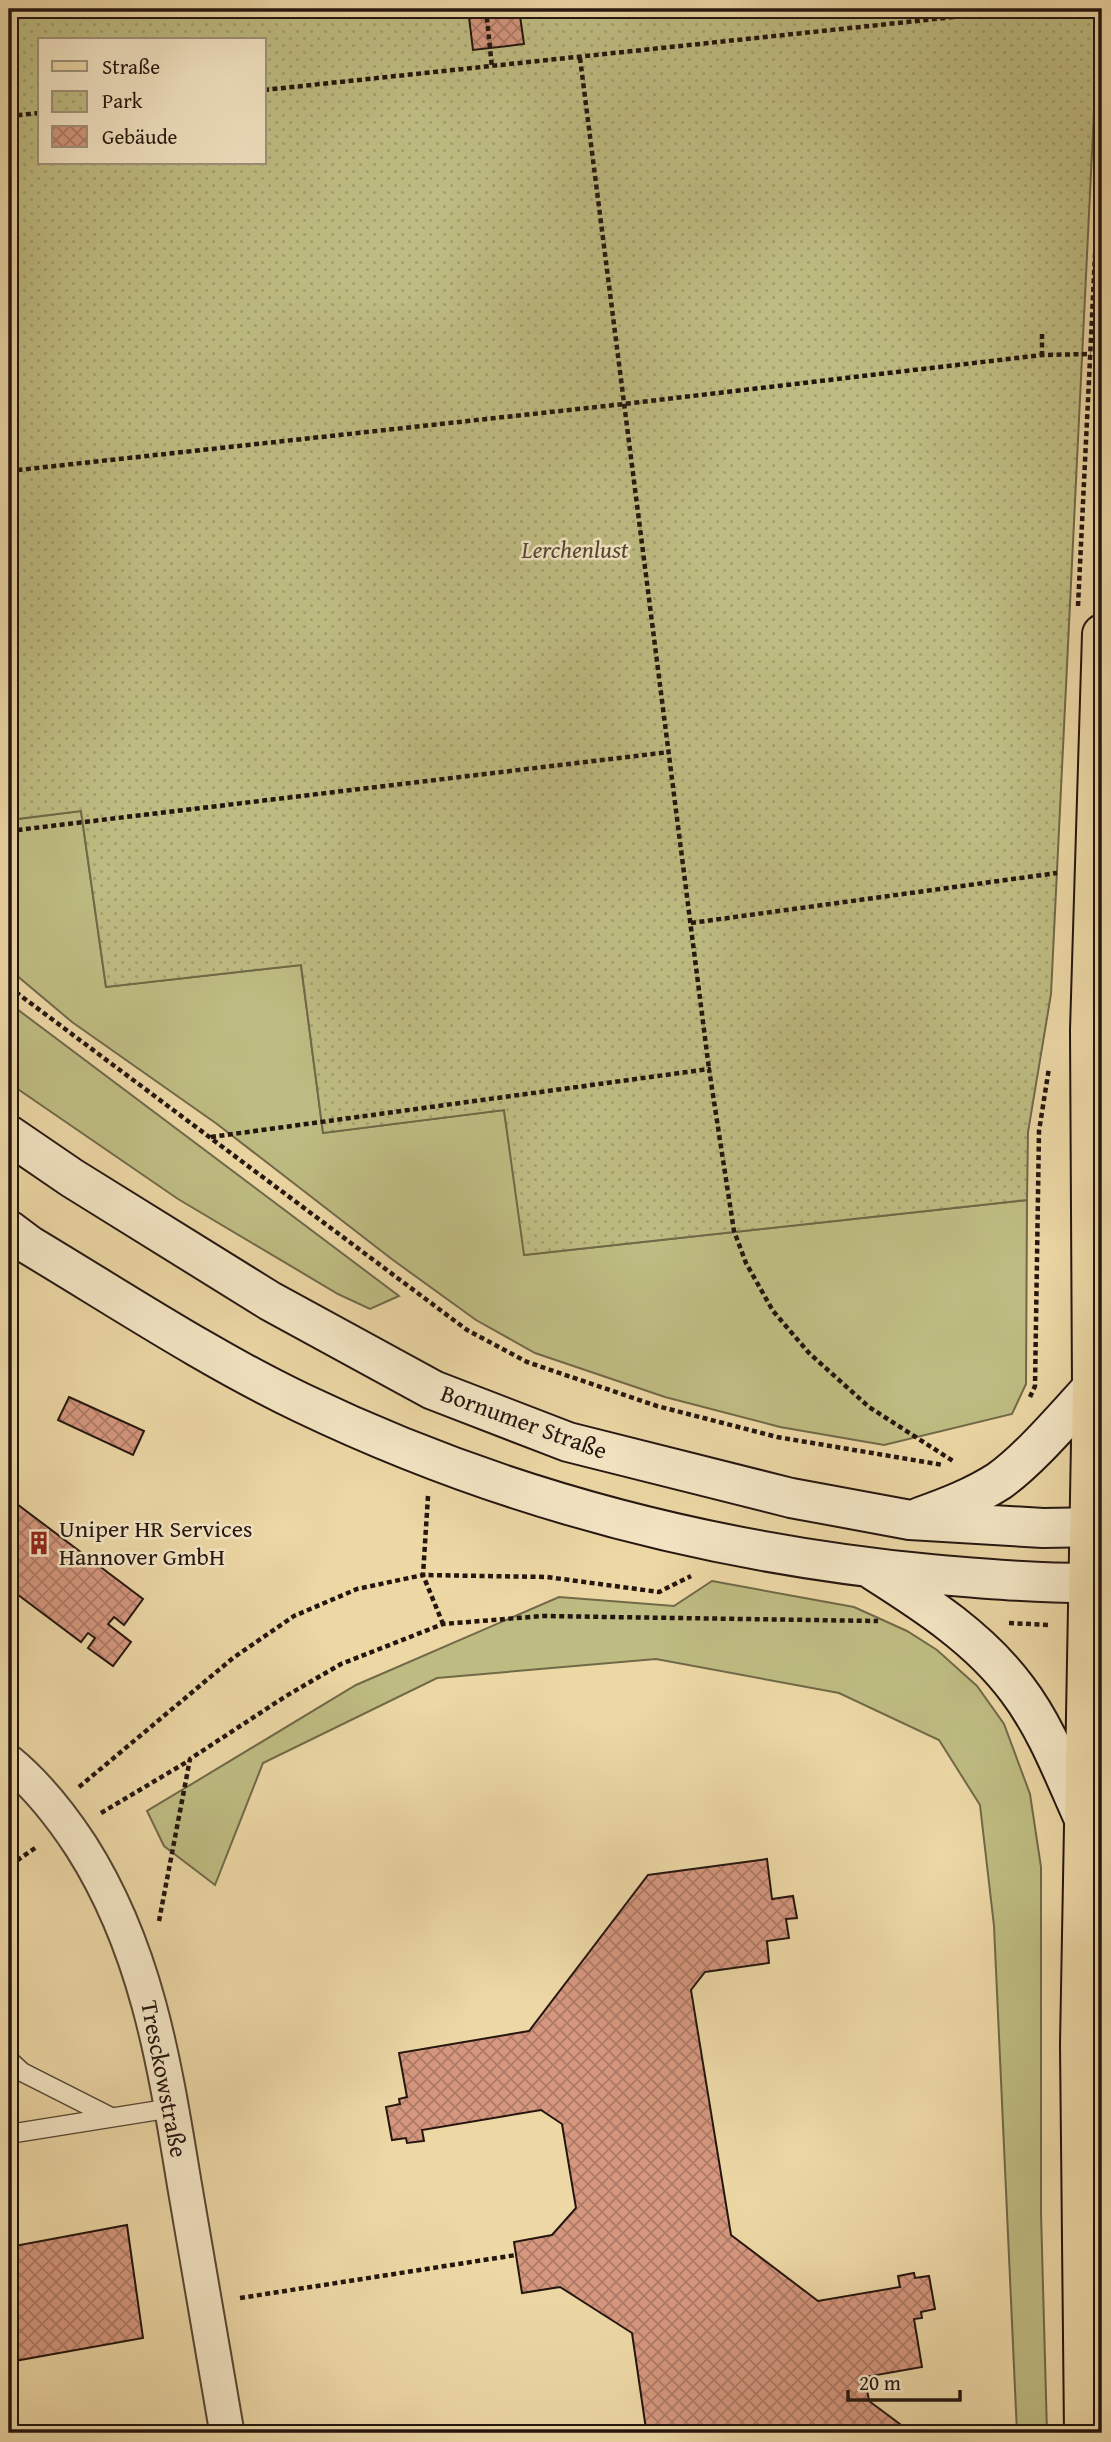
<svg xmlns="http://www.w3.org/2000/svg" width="1111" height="2442" font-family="'Gentium Book Plus',serif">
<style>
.grass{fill:#bebc82;stroke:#716948;stroke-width:2}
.park{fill:url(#park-dots);stroke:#716948;stroke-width:2;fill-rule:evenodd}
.building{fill:url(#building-cross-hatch);stroke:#24160f;stroke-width:2}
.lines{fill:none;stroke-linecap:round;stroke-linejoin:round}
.service-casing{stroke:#564634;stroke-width:21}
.minor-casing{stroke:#564634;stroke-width:37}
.secondary-casing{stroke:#24160f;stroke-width:42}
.primary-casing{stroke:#24160f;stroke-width:42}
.path{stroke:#24160f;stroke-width:4.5;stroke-dasharray:5 3.5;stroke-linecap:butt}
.service{stroke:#f3e5c4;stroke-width:18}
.minor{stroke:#f3e5c4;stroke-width:33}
.secondary{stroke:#f3e5c4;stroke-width:38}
.primary{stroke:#ecd7a5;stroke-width:38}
.labels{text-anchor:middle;stroke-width:5;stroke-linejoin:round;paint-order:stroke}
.park-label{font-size:24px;font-style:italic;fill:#524832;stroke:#f3e5c4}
.street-label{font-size:24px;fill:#24160f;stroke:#f3e5c4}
.poi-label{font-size:24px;fill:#24160f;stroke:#f3e5c4;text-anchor:start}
</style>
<defs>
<pattern id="park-dots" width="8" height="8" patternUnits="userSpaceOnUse" patternTransform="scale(1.75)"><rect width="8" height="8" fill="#bebc82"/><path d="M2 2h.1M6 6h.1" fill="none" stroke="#a3a16f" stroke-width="1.8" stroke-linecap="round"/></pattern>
<pattern id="building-cross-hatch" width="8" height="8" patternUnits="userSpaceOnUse" patternTransform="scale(1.75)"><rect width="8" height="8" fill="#d5977e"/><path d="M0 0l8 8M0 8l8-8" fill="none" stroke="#ad7a66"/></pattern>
</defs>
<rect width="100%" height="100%" fill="#ecd7a5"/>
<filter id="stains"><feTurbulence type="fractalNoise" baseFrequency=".00286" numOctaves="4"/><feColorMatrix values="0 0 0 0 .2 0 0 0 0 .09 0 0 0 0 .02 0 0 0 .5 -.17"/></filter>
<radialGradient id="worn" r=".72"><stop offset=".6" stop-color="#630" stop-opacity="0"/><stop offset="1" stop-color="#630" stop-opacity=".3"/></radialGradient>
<!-- grass -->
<path class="grass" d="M81,811L106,987L301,965L323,1133L504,1110L525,1255L1027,1200L1026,1384L1012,1414L884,1445L780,1427L665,1397L535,1353L476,1320L393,1260L217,1124L72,1022L9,969V820Z
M9,1003L399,1296L370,1309L338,1294L178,1199L9,1083Z
M712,1581L854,1607L907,1631L937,1650L977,1686L1004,1724L1030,1794L1041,1867V2213L1047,2433H1017L994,1926L980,1805L939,1740L839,1693L656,1659L437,1678L263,1763L215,1885L164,1846L147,1811L356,1685L559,1597L674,1606Z"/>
<!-- park -->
<path class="park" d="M9,9H1099L1051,994L1028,1132L1027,1200L524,1255L504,1110L323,1133L301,965L106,987L81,811L9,820ZM40,40H264V163H40Z"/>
<!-- building -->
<path class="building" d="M468,9H519L524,44L473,50Z
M69,1397L144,1431L133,1455L58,1420Z
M9,1498L143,1599L124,1625L114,1617L108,1624L131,1642L113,1666L88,1648L95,1638L88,1633L81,1642L9,1588Z
M767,1859L772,1899L793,1896L797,1918L786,1919L789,1938L767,1941L769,1963L705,1972L691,1990L731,2235L818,2301L900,2287L898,2276L914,2273L915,2278L929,2276L935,2309L921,2312L922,2318L914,2319L922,2367L865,2377L869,2401L912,2433H643L646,2429L632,2333L560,2287L522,2293L514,2242L552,2235L576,2208L562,2124L541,2110L422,2130L424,2141L407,2143L406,2138L392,2140L386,2107L400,2104L399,2099L407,2097L399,2053L529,2031L648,1875Z
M127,2225L143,2338L9,2362V2247Z"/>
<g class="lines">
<!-- service casing -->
<g class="service-casing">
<path id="service" d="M9,2060L22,2072L111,2117
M9,2134L172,2108"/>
</g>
<!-- minor casing -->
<g class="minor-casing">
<path id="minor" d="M9,1762C38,1786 60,1814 81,1846C148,1951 165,2067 185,2188C199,2270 213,2351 227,2433"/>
</g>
<!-- secondary casing -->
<g class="secondary-casing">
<path id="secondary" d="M9,1135L72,1178L270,1301L433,1390L568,1442L791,1498L910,1520L1043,1528L1102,1527
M9,1230L29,1245C119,1299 208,1358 302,1403C500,1498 712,1553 930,1574C988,1579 1045,1584 1102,1583
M920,1517C948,1507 974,1497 999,1481C1030,1459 1066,1416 1092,1388
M874,1571C926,1604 980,1639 1017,1689C1046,1727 1064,1775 1083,1817"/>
</g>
<!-- primary casing -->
<g class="primary-casing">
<path id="primary" d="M1084,2433L1080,2045L1092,1388L1090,1030L1102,634"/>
</g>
<!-- path -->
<path class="path" d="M486,9L492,68
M580,58L709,1069
M264,90L1030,9
M9,116L40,113
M1042,334V355
M9,471L624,404L1042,355L1091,354
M1078,606L1102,111
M9,831L669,752
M691,923L1057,873
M9,987L467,1330L527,1362L657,1406L777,1437L943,1465
M211,1137L709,1069L734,1231L746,1263L773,1311L809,1353L869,1407L953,1461
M1030,1397L1035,1386L1039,1131L1049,1068
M428,1496L423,1575L443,1624
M1009,1623L1049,1625
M79,1787L233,1658L294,1616L357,1589L423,1575L547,1577L659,1592L691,1576
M101,1813L190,1760
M9,1862H15L38,1846
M159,1921L190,1759L286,1696L341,1664L443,1624L543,1616L878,1621
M240,2298L516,2255"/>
<!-- service -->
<use href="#service" class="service"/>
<!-- minor -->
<use href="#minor" class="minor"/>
<!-- secondary -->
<use href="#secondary" class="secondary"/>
<!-- primary -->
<use href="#primary" class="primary"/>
</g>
<!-- icons -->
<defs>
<g id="building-bare" transform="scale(1.89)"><path d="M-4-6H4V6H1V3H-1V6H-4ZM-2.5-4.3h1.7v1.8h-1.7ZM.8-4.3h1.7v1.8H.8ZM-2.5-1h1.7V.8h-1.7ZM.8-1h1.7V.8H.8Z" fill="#8f2418" stroke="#f3e5c4" stroke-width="2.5" paint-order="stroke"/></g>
</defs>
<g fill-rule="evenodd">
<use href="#building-bare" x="39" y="1543"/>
</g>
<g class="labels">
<!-- park labels -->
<g class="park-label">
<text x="575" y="558">Lerchenlust</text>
</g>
<!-- street labels -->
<g class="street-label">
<text transform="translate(524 1422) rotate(20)" y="8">Bornumer Straße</text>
<text transform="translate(164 2079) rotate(79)" y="8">Tresckowstraße</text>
</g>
<!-- poi labels -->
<g class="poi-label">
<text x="59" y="1537">Uniper HR Services<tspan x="59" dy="28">Hannover GmbH</tspan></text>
</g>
</g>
<!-- margin -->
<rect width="1111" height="2442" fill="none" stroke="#ecd7a5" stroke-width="35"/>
<rect x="10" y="10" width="1090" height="2421" fill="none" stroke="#24160f" stroke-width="3.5"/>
<rect x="18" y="18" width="1076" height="2407" fill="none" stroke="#24160f" stroke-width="2"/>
<!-- legend -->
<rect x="38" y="38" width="228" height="126" fill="#f3e5c4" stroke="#a0927c" stroke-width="2"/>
<rect x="52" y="61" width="35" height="10" fill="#ecd7a5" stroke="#a0927c" stroke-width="2"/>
<text x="102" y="74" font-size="21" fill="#24160f">Straße</text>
<rect x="52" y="91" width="35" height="21" fill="url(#park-dots)" stroke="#a0927c" stroke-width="2"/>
<text x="102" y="108" font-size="21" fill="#24160f">Park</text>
<rect x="52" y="126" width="35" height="21" fill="url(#building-cross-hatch)" stroke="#a0927c" stroke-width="2"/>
<text x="102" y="144" font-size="21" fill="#24160f">Gebäude</text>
<!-- scale -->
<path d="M848 2390v10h112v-10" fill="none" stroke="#24160f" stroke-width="3.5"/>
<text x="859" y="2390" font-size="21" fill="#24160f" stroke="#f3e5c4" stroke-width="5" paint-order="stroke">20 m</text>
<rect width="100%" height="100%" filter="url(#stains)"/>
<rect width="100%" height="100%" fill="url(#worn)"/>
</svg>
